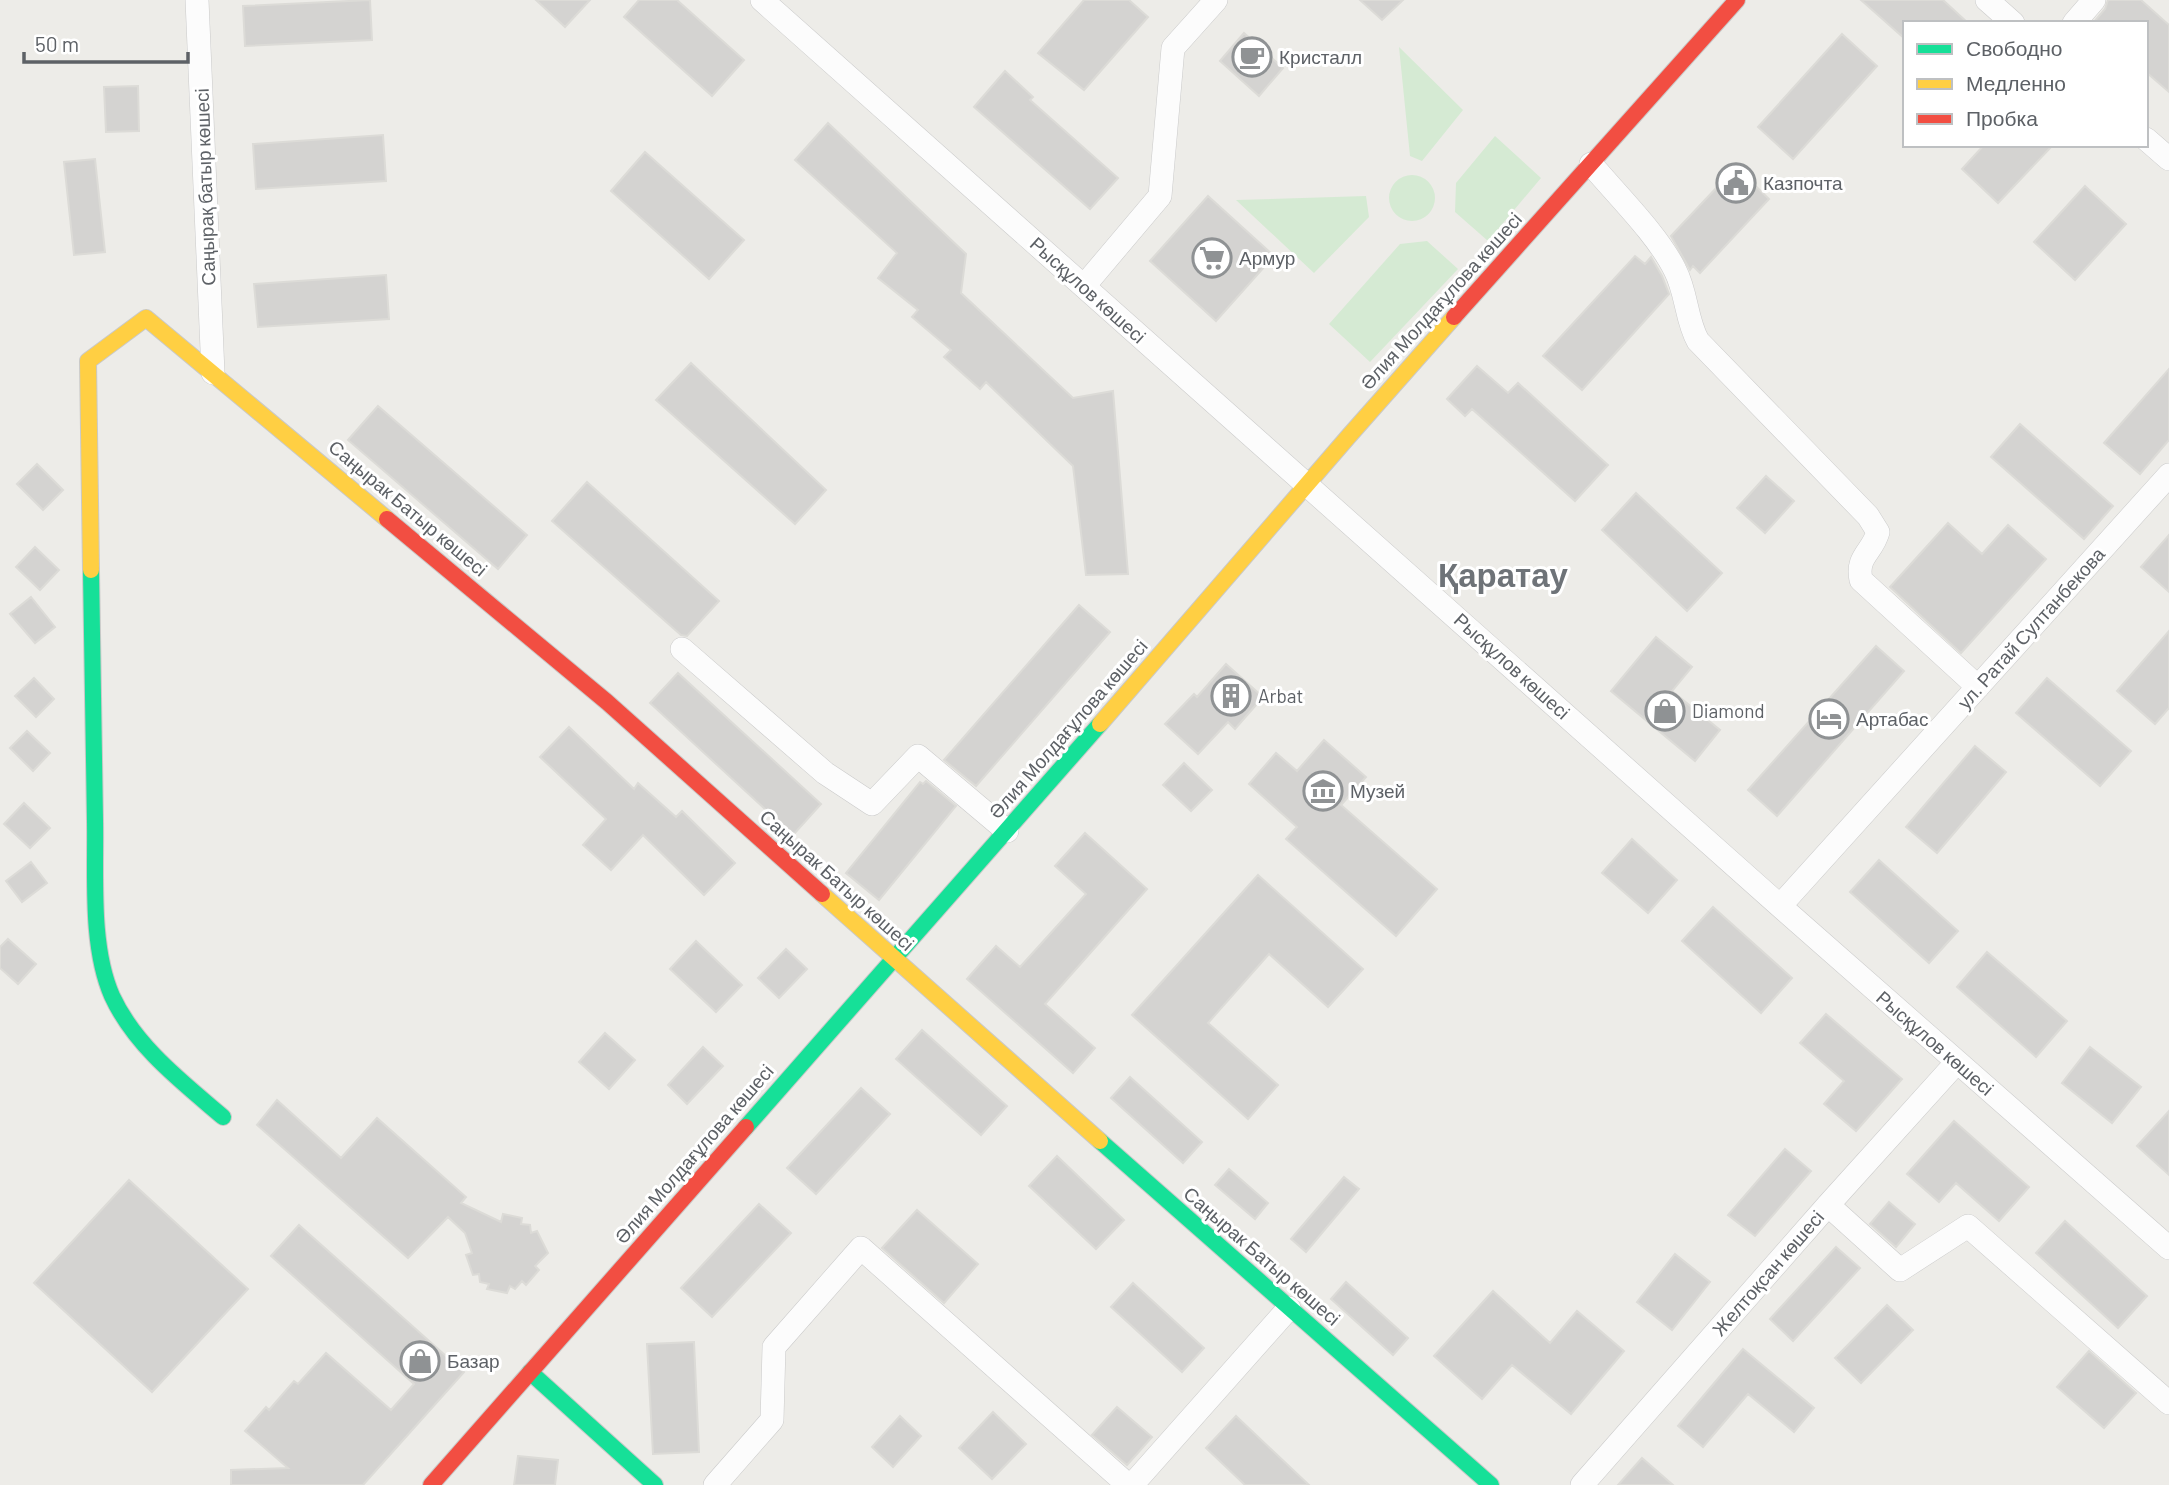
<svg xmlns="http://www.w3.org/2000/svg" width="2169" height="1485" font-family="Barlow,sans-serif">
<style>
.green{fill:#d5ead3}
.building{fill:#d4d3d1;stroke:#dcdbd7;stroke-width:2}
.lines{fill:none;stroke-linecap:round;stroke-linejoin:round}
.street-casing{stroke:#cacaca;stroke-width:24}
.fast-casing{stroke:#c9c9c8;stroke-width:18}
.slow-casing{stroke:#c9c9c8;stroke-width:18}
.jam-casing{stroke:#c9c9c8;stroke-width:18}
.street{stroke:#fcfcfc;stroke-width:23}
.fast{stroke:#16e098;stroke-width:16}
.slow{stroke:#ffcf43;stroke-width:16}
.jam{stroke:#f24e42;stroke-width:16}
.labels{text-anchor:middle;stroke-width:6;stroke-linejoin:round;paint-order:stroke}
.poi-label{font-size:19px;fill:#5d6166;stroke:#fff;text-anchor:start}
.street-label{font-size:19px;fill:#5d6166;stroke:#fff}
.town-label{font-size:33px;font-weight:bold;fill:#6e7378;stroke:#fff}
</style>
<rect width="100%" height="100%" fill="#edece8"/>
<!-- green -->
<path class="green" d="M1399,47L1463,110L1422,161L1410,156Z
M1495,136L1541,178L1488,241L1455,212L1456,183Z
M1389 198a23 23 0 1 1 46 0a23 23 0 1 1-46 0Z
M1366,196L1369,217L1314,273L1236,200Z
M1427,241L1458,269L1370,362L1329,324L1400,244Z"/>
<!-- building -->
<path class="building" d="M370,0L372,40L245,46L243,6Z
M536,0H590L565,27Z
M639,0H677L744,60L712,96L624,17Z
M1084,0H1129L1148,17L1084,90L1038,53Z
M1360,0H1403L1382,20Z
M1861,0H1943L1968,23H1905V39Z
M2108,0H2141L2169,25V92L2146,72V23H2093L2105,9Z
M1244,33L1283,68L1259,96L1220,61Z
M1842,34L1877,66L1793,159L1758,127Z
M1005,71L1033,97L1030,100L1118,178L1090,209L974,107Z
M138,86L139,131L106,132L104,87Z
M828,123L966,254L961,293L1073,398L1113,391L1128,574L1086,575L1073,466L986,382L980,389L944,357L951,350L912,317L918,310L878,278L897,253L795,160Z
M383,135L386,181L256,189L253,144Z
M1984,145H2053L1998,203L1962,169Z
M645,152L744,240L709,279L611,191Z
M95,159L105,252L74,255L64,162Z
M1736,167L1769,199L1700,273L1693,266L1690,270L1671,236Z
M2085,186L2126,224L2075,280L2034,242Z
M1208,196L1274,256L1216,321L1150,261Z
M1635,256L1645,264L1651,257L1662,276L1669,294L1582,390L1543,356Z
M386,275L389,319L258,327L254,284Z
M691,363L826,490L795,524L656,400Z
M1477,366L1508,393L1518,383L1608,465L1575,501L1472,409L1465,416L1447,399Z
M2169,369V440L2140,474L2104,443Z
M378,406L527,535L498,569L348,440Z
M2020,424L2113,506L2084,539L1991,457Z
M37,464L63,490L43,510L17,484Z
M1766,476L1794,501L1765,533L1737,508Z
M587,482L719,601L687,636L681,635L552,521Z
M1636,493L1722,573L1687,611L1602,530Z
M1948,523L1982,554L2008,525L2046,559L1961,653L1890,587Z
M2169,535V592L2141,567Z
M35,547L59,570L40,590L16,567Z
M31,597L55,627L35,643L10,614Z
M1079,605L1110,632L976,786L944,760Z
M2169,631V708L2155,724L2117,691Z
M1656,637L1692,667L1672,691L1720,730L1695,761L1611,691Z
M1876,646L1904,671L1777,816L1748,790Z
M1226,664L1263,697L1235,729L1228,722L1198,754L1165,724L1194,694L1197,697Z
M678,673L821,804L793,835L650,703Z
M34,678L54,699L36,717L15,696Z
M2047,678L2131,751L2100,786L2016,713Z
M569,727L634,789L638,783L676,817L682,811L735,863L704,895L643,835L611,870L583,845L606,819L540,757Z
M27,731L50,753L33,771L10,748Z
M1324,740L1366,777L1341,805L1437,889L1396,936L1286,839L1297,827L1249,784L1276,753L1297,771Z
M1975,746L2006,772L1937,853L1906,827Z
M1184,763L1212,790L1191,811L1163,785Z
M926,781L956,806L879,900L846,873L920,782L923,784Z
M24,803L50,828L30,848L4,824Z
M1085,833L1147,889L1045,1004L1095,1048L1073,1073L967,979L996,946L1020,967L1086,894L1055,866Z
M1632,839L1677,880L1648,913L1602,873Z
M1879,860L1958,931L1929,963L1850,892Z
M31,862L47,883L22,902L6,881Z
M1258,875L1363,969L1328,1007L1269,954L1208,1023L1278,1085L1248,1119L1132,1015Z
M1713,907L1792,978L1761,1013L1682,941Z
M8,939L36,964L18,984L0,968V947Z
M696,941L742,985L716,1012L670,969Z
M786,949L807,969L779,998L758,978Z
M1987,952L2067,1021L2036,1057L1957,987Z
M1826,1014L1902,1079L1856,1131L1824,1104L1844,1081L1800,1043Z
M922,1030L1007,1106L981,1135L896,1059Z
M605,1033L635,1060L609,1089L579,1062Z
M703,1047L723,1066L687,1104L668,1085Z
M2090,1047L2141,1087L2112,1123L2062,1083Z
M1130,1077L1202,1142L1183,1163L1111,1098Z
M861,1088L890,1114L816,1194L787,1168Z
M277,1100L341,1158L377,1118L466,1197L461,1203L501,1222L503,1214L522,1218L521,1224L530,1225L531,1233L537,1231L548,1253L535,1266L539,1270L526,1285L522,1281L515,1289L510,1286L507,1293L487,1289L489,1284L480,1282L479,1274L473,1275L466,1255L472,1253L465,1233L448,1217L408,1258L257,1125Z
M2169,1111V1175L2137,1146Z
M1954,1121L2029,1187L1999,1221L1956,1183L1939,1202L1907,1174Z
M1785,1149L1811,1171L1755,1236L1728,1215Z
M1057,1156L1124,1220L1096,1249L1029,1186Z
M1229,1169L1268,1203L1255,1219L1215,1185Z
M1344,1177L1359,1189L1306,1252L1291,1239Z
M129,1180L248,1289L152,1392L34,1283Z
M1889,1202L1915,1224L1896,1247L1870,1224Z
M759,1204L791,1233L712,1317L681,1288Z
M917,1210L978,1264L944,1303L882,1248Z
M2065,1221L2147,1296L2118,1328L2036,1253Z
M299,1225L464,1372L363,1485H231V1470L288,1468L245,1431L266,1407L269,1410L294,1381L298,1384L326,1353L391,1410L414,1384L271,1256Z
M1836,1247L1860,1268L1793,1341L1770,1319Z
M1675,1254L1710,1282L1672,1330L1637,1302Z
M1346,1282L1408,1338L1393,1355L1331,1299Z
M1133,1283L1204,1348L1182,1372L1111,1307Z
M1493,1291L1550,1343L1577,1311L1624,1351L1571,1414L1512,1365L1482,1399L1434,1356Z
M1887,1305L1913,1330L1861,1383L1835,1358Z
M694,1342L699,1452L653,1454L647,1344Z
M1743,1349L1814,1408L1794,1432L1748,1394L1703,1447L1678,1426Z
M2089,1351L2136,1393L2104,1428L2057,1387Z
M1117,1407L1152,1437L1127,1465L1092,1435Z
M993,1412L1026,1444L992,1479L959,1448Z
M900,1416L921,1436L893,1467L872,1447Z
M1236,1416L1309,1485H1245L1206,1448Z
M518,1456L558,1460L555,1485H514Z
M1642,1458L1673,1485H1618Z"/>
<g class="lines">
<!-- street casing -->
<g class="street-casing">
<path id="street" d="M197,0L213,373
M762,0L1780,906L2169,1248
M1987,0L2013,23
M2074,23L2094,0
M2146,139L2169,159
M1591,164C1617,195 1658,235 1675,270C1687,293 1686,320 1698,341L1868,516L1878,532C1872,553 1856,556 1861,580L1978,687
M1084,286L1160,196L1173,48L1216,0
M682,649L825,773L872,804L918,756L1007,831
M1780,906L2169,475
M1828,1205L1900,1270L1968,1226L2169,1403
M715,1485L772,1420L774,1347L861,1248L1128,1485
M1132,1485L1289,1308
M1582,1485L1828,1205L1957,1062"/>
</g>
<!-- fast casing -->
<g class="fast-casing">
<path id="fast" d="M91,570C92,654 94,738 95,821C96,875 90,946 112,996C135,1046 182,1082 223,1117
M746,1127L1100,724
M1100,1141L1491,1485
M530,1372L655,1485"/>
</g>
<!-- slow casing -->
<g class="slow-casing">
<path id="slow" d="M91,570L88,361L146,318L387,519
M1100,724L1348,437L1454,317
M822,894L1100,1141"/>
</g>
<!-- jam casing -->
<g class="jam-casing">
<path id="jam" d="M1454,317L1737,0
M387,519L607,702L822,894
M431,1485L746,1127"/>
</g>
<!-- street -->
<use href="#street" class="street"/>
<!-- fast -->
<use href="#fast" class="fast"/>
<!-- slow -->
<use href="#slow" class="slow"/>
<!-- jam -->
<use href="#jam" class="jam"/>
</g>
<!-- icons -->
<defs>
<g id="cafe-ring" transform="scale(2.0125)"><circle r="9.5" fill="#fff" stroke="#8f9294" stroke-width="1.5"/><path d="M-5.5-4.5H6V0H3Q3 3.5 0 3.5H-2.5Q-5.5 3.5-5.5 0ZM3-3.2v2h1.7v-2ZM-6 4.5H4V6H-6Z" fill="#8f9294"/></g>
<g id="civic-ring" transform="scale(2.0125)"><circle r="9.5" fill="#fff" stroke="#8f9294" stroke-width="1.5"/><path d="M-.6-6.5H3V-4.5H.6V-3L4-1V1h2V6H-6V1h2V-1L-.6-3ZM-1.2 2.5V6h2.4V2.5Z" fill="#8f9294"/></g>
<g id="supermarket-ring" transform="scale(2.0125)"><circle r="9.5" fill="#fff" stroke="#8f9294" stroke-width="1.5"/><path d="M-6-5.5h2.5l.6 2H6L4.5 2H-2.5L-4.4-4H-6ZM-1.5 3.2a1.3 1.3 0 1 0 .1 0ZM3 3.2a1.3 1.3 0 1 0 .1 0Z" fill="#8f9294"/></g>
<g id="building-ring" transform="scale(2.0125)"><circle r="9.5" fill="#fff" stroke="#8f9294" stroke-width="1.5"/><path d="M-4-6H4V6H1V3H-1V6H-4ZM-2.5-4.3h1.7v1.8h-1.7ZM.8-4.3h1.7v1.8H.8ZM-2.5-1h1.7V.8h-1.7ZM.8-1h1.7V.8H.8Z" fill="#8f9294"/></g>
<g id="shop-ring" transform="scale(2.0125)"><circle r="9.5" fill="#fff" stroke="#8f9294" stroke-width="1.5"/><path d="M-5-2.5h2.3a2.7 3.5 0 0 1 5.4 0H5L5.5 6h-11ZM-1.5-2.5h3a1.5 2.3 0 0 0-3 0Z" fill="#8f9294"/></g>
<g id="hotel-ring" transform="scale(2.0125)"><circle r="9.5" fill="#fff" stroke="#8f9294" stroke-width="1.5"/><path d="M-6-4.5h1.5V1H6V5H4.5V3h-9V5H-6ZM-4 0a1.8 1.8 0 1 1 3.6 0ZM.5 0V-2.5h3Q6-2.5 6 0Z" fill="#8f9294"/></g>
<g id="museum-ring" transform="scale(2.0125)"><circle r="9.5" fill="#fff" stroke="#8f9294" stroke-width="1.5"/><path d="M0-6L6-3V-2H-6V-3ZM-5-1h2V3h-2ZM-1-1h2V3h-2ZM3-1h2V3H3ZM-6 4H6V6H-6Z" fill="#8f9294"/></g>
</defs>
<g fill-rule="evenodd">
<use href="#cafe-ring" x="1252" y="57"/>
<use href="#civic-ring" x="1736" y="183"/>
<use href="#supermarket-ring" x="1212" y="258"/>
<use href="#building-ring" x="1231" y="696"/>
<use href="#shop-ring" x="1665" y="711"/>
<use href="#hotel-ring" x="1829" y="719"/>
<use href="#museum-ring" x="1323" y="791"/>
<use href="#shop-ring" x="420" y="1361"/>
</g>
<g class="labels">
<!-- poi labels -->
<g class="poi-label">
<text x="1279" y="64">Кристалл</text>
<text x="1763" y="190">Казпочта</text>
<text x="1239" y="265">Армур</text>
<text x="1258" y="703">Arbat</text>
<text x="1692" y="718">Diamond</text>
<text x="1856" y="726">Артабас</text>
<text x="1350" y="798">Музей</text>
<text x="447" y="1368">Базар</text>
</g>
<!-- street labels -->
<g class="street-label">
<text transform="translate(205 187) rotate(-92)" y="7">Саңырақ батыр көшесі</text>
<text transform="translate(1088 290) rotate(42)" y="7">Рысқұлов көшесі</text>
<text transform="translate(1441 301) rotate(-48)" y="7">Әлия Молдағұлова көшесі</text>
<text transform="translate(408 508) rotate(40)" y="7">Саңырак Батыр көшесі</text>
<text transform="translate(2031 628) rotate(-48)" y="7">ул. Ратай Султанбекова</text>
<text transform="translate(1512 666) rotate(42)" y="7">Рысқұлов көшесі</text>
<text transform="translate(1068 729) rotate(-49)" y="7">Әлия Молдағұлова көшесі</text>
<text transform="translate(837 880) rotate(42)" y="7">Саңырак Батыр көшесі</text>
<text transform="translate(1935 1043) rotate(41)" y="7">Рысқұлов көшесі</text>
<text transform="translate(694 1154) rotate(-49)" y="7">Әлия Молдағұлова көшесі</text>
<text transform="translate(1262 1256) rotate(41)" y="7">Саңырак Батыр көшесі</text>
<text transform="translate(1768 1273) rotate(-49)" y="7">Желтоқсан көшесі</text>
</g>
<!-- town labels -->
<g class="town-label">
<text x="1503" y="587">Қаратау</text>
</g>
</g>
<!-- legend -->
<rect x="1903" y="21" width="245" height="126" fill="#ffffff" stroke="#bec0c2" stroke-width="2"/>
<rect x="1917" y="44" width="35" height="10" fill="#16e098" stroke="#bec0c2" stroke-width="2"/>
<text x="1966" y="56" font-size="21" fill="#5d6166">Свободно</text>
<rect x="1917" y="79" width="35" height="10" fill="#ffcf43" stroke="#bec0c2" stroke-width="2"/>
<text x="1966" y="91" font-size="21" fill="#5d6166">Медленно</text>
<rect x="1917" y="114" width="35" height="10" fill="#f24e42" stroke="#bec0c2" stroke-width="2"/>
<text x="1966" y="126" font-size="21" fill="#5d6166">Пробка</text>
<!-- scale -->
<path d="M24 52v10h164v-10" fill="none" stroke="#5d6166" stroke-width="3.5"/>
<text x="35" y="52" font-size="21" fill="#5d6166" stroke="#ffffff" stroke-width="5" paint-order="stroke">50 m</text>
</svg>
